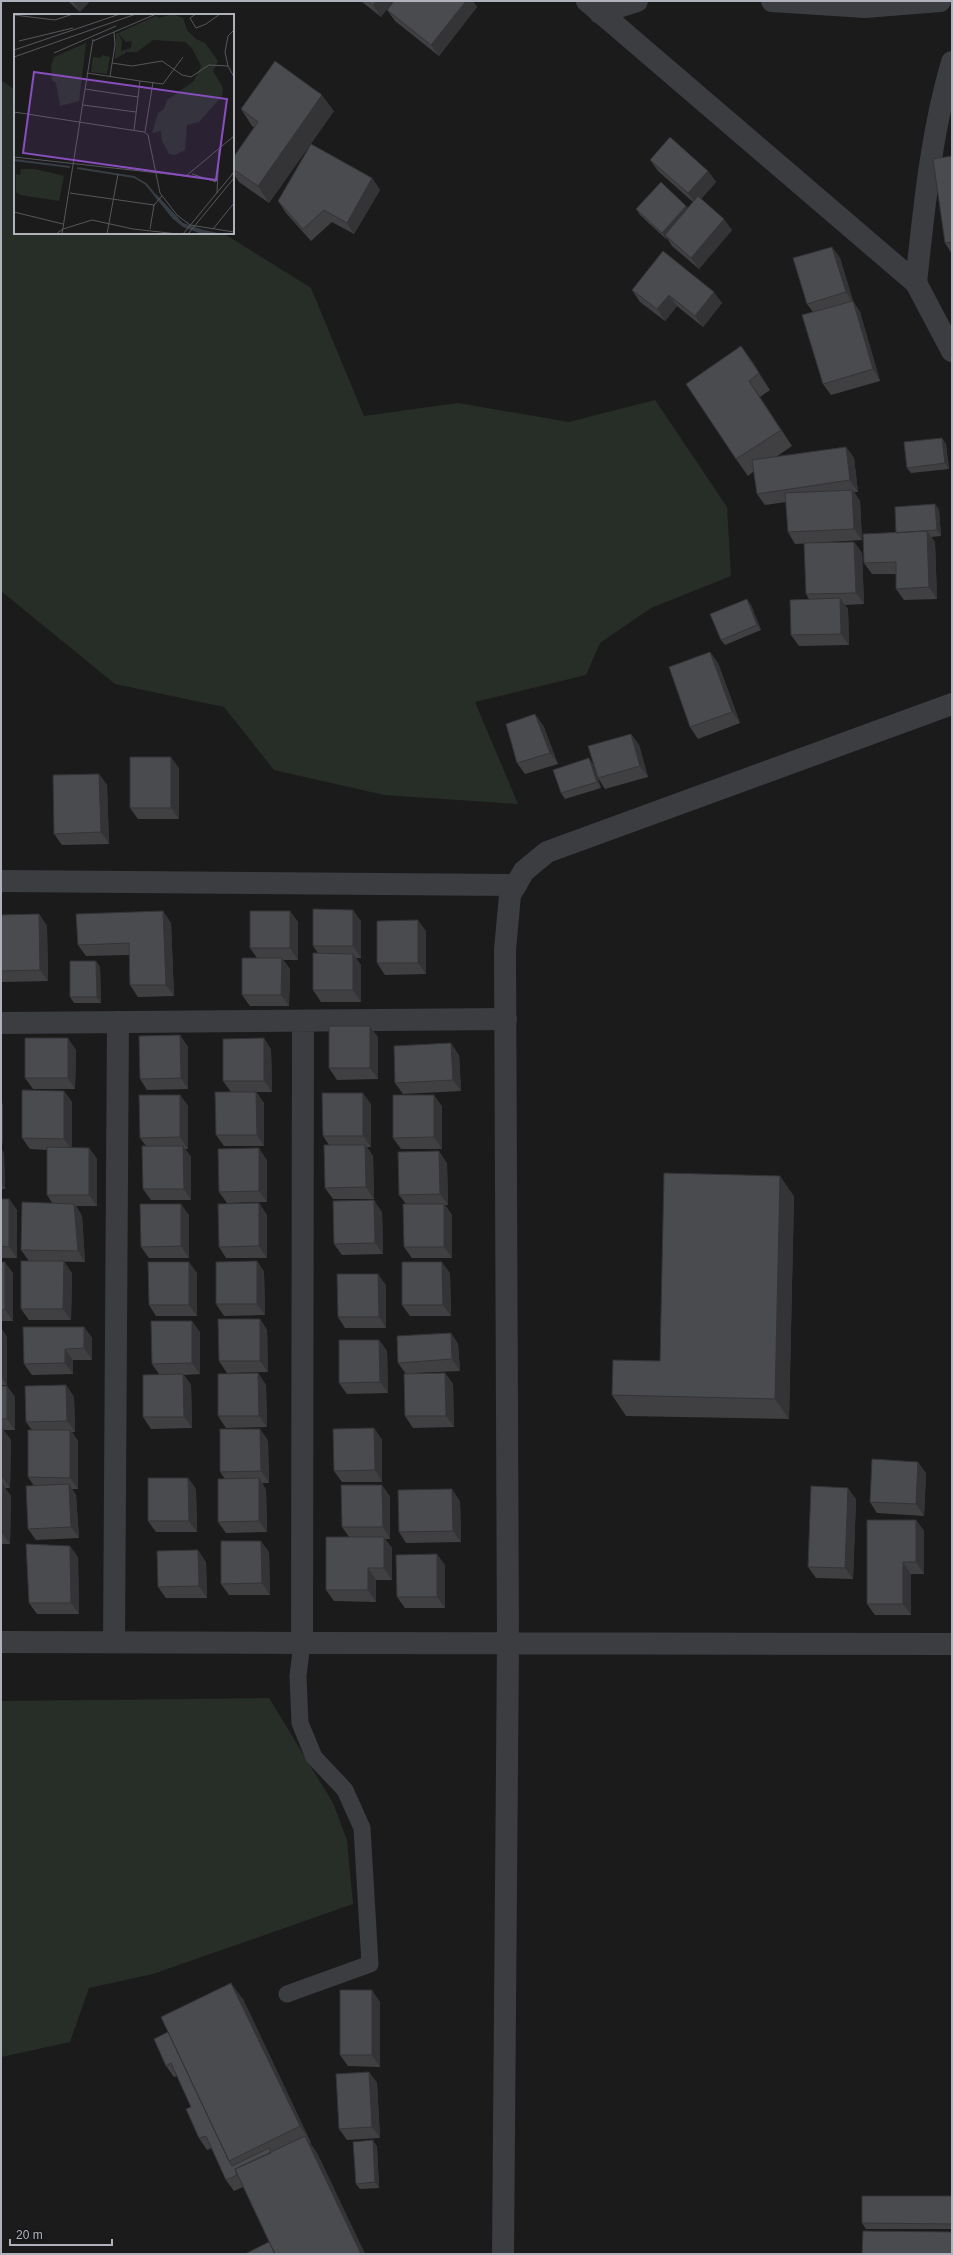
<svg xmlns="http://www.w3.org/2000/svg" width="953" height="2255" font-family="Arial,sans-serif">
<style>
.green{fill:#272e28}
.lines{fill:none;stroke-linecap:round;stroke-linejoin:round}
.service{stroke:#3c3d41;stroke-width:17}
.minor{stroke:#3c3d41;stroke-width:22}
.tertiary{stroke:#3c3d41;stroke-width:22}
.wall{fill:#404043}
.shaded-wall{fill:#343437}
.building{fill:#4a4b4e;stroke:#343437}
.inset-river{fill:none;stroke:#363d44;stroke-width:2}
.inset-road{fill:none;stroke:#56575b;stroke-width:1}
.view{fill:#884ebe;fill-opacity:0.15;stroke:#884ebe;stroke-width:2}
.inset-edge{fill:none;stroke:#afb2ba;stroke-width:2}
</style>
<rect width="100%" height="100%" fill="#1b1b1c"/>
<!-- green -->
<path class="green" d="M1,80L15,90V233H223L311,288L364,416L458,403L569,422L655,400L727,507L731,576L651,608L600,643L586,675L475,702L518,804L384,795L274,770L224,707L115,684L1,591Z
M269,1698L333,1803L347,1840L353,1904L153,1974L89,1988L70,2042L1,2057V1701Z"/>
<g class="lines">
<!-- service -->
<path class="service" d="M287,1994L370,1964L362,1828L345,1790L314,1757L300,1723L298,1676L302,1643"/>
<!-- minor -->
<path class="minor" d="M587,1L916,283
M772,1L865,7L940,1
M600,13L637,1
M916,283C924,209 931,133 952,62
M1,881L516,885
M1,1023L506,1019
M1,1642L302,1643L303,1021
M114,1642L118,1022"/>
<!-- tertiary -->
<path class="tertiary" d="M916,283L952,351
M302,1643L952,1644
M503,2254L508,1643L505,950L510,895L524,871L547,852L952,704"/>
</g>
<!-- wall -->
<path class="wall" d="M68,1H90L80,12Z
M361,1H393L381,17Z
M394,1H473L477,7L439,56L395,21L387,10Z
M241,109L334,111L269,203L239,182L233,173V158L254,127L252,126Z
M952,156V254L945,243Z
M650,160L708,171L716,182L701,199L732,230L699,269L672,246L667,238L666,239L640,215L636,209L686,206L688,208L693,202L658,171Z
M372,178L380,190L354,234L332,222L311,241L286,213L278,201Z
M832,247L840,258L853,301L860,312L880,381L831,395L823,384L813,312L807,304Z
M663,251L722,303L703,327L677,306L665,321L640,302L632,290Z
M741,346L770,390L760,397L792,446L776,457L846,447L854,458L858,492H854L860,501L862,540L795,544L788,532L786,502L765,505L757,494L754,471L748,476L736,459Z
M942,438L946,444L949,469L911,473L907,468Z
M935,504L939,510L941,536L931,537L935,542L937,599L904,600L896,589V574H872L864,563L896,533Z
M854,542L862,553L864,604L845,605L848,609L849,645L799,646L791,635L809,599L806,594Z
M751,605L761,630L725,645L721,640Z
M710,652L718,663L740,723L698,739L690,727Z
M543,725L558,764L525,774L517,763Z
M631,734L639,745L648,777L605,789L598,778Z
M589,758L593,764L601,788L565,799L561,793Z
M179,768V819H138L130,808Z
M99,774L107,785L109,844L62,845L54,834Z
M163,911L171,923L174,996L138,997L130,985L129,955L86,956L78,945Z
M290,911L298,922V960H283L290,969L289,1006H250L242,995L257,958L250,948Z
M39,914L47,926L48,981L2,982L1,994V915Z
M361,921V958H356L361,965V1002H321L313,990L318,953L313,946Z
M426,931V974L385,975L377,963Z
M96,961L100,967L101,1003H74L70,997Z
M180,1035L188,1047V1089L147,1090L140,1079Z
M378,1037V1079L337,1080L329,1068Z
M271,1049L272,1092H256L264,1103V1146H224L216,1135L231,1092L223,1081Z
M76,1050L75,1089H33L25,1078Z
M459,1055L461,1091L403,1094L395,1083Z
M64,1091L72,1102V1148H89L97,1159V1206H76L82,1216L85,1262L29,1261L21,1250L53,1204L47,1195V1150L30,1149L22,1138Z
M180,1095L188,1106V1149H185L191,1157V1200H151L143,1189L146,1146L140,1138Z
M371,1104V1147H367L373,1156L374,1199H333L325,1188L329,1145L323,1136Z
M442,1106V1149H401L393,1138Z
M1,1148L4,1153L5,1189H1Z
M267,1160V1202L227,1203L219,1192Z
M447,1163L448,1205H445L452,1215V1258H412L404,1247L406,1204L399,1195Z
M794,1196L789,1419L626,1416L612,1395L660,1361Z
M1,1199H9L17,1210V1258H1Z
M259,1203L267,1215V1258H226L219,1247Z
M382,1212L383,1254L342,1255L334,1244Z
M189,1215V1258H149L141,1247Z
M257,1261L264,1272L265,1315L224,1316L216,1304Z
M1,1262L13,1273V1321H1Z
M72,1273L71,1320H29L21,1309Z
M197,1273V1316H156L149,1305Z
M450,1273L451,1316H410L402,1305Z
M386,1285V1328H345L338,1317Z
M260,1319L267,1330L268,1372L227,1373L219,1361Z
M84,1327L92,1338V1360H73V1374L32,1375L24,1364Z
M1,1328L7,1337V1385H1Z
M200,1332V1374L184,1375L191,1385L192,1428L151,1429L143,1417L159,1374L152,1364Z
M451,1333L458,1344L460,1371L414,1373H445L453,1384L454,1427L413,1428L405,1416L406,1374L398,1363Z
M379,1340L387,1351L388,1393L347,1394L339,1383Z
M258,1373L266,1385L267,1427L226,1428L218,1416Z
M66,1385L74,1397L75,1432H72L78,1441V1489H72L76,1495L79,1538L36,1540L28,1529L34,1486L28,1477L32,1430L26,1422Z
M1,1386H7L15,1397V1430H3L11,1440L10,1488H5L11,1496L10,1544H1Z
M374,1428L382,1440V1482H342L334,1471Z
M268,1440L269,1483H262L266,1490L267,1532L226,1533L218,1522L225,1479L220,1472Z
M926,1473L924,1516L877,1513L870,1502Z
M188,1478L196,1489L197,1532H156L148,1521Z
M390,1496V1539H385L392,1548V1580H376V1602L334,1601L326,1590L349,1537L342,1527Z
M856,1499L853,1579L816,1578L808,1567Z
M460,1501L461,1542L406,1543L399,1532Z
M916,1520L924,1531V1574H911V1615H875L867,1604Z
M269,1552L270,1595H229L221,1584Z
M78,1557L79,1614H37L29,1603Z
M206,1562L207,1598H166L158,1587Z
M445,1565V1608H405L397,1597Z
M243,1999L311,2143H310L317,2153L365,2254H245L269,2242L243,2187L234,2191L226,2180L212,2148L207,2150L199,2138L191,2107L177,2076L174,2077L166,2066Z
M380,2002V2067L348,2066L340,2055Z
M369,2072L377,2083L380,2138L347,2140L339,2129Z
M377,2146L379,2188L360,2189L356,2184Z
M952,2196V2229H866L862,2223Z"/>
<!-- shaded-wall -->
<path class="shaded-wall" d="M73,1H90L80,12Z
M376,1H393L381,17L373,5Z
M466,1H473L477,7L439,56L431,45Z
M322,95L334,111L269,203L258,186Z
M708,171L716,182L696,205L688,193Z
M372,178L380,190L354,234L347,223Z
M686,206L690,212L665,235L667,238L666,239L662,233Z
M724,219L732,230L699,269L691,258Z
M832,247L840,258L853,301L860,312L880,381L873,369L853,303L846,292Z
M714,292L722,303L703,327L695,316Z
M669,295L677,306L665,321L657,309Z
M741,346L753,362L770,390L759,373Z
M749,381L760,397L792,446L781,430Z
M942,438L946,444L949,469L945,463Z
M846,447L854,458L858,492L850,480Z
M852,490L860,501L862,540L854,529Z
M935,504L939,510L941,536L937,530Z
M927,531L935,542L937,599L929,587Z
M854,542L862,553L864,604L856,593Z
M840,598L848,609L849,645L841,634Z
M747,599L751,605L761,630L757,625Z
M710,652L718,663L740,723L732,712Z
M535,714L543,725L558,764L550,753Z
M631,734L639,745L648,777L640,766Z
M171,757L179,768V819L171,808Z
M589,758L593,764L601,788L597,782Z
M99,774L107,785L109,844L101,832Z
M353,910L361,921V958L353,946Z
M163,911L171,923L174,996L166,985Z
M290,911L298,922V960L290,948Z
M39,914L47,926L48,981L40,970Z
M418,920L426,931V974L418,963Z
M353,954L361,965V1002L353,990Z
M282,958L290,969L289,1006L281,995Z
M96,961L100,967L101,1003L97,997Z
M1,981L2,982L1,994Z
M370,1026L378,1037V1079L370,1068Z
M180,1035L188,1047V1089L181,1078Z
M68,1038L76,1050L75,1089L68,1078Z
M264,1038L271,1049L272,1092L264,1081Z
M451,1043L459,1055L461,1091L453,1080Z
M64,1091L72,1102V1150L64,1139Z
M256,1092L264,1103V1146L257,1135Z
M363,1093L371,1104V1147L363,1136Z
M180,1095L188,1106V1149L180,1137Z
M434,1095L442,1106V1149L434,1137Z
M1,1101L3,1104V1144L1,1141Z
M365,1145L373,1156L374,1199L366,1187Z
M183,1146L191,1157V1200L184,1189Z
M1,1148L4,1153L5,1189L1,1184Z
M89,1148L97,1159V1206L89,1195Z
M259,1148L267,1160V1202L259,1191Z
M439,1151L447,1163L448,1205L440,1194Z
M780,1176L794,1196L789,1419L775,1399Z
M9,1199L17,1210V1258L9,1247Z
M374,1200L382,1212L383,1254L375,1243Z
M259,1203L267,1215V1258L259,1246Z
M74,1204L82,1216L85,1262L78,1251Z
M181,1204L189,1215V1258L181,1246Z
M444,1204L452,1215V1258L444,1247Z
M64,1261L72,1273L71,1320L63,1309Z
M257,1261L264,1272L265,1315L257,1304Z
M5,1262L13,1273V1321L5,1310Z
M189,1262L197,1273V1316L189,1305Z
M442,1262L450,1273L451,1316L443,1305Z
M378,1274L386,1285V1328L379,1317Z
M260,1319L267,1330L268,1372L260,1361Z
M192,1321L200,1332V1374L192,1363Z
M84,1327L92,1338V1360L84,1348Z
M1,1328L7,1337V1385L1,1377Z
M451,1333L458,1344L460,1371L452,1359Z
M379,1340L387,1351L388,1393L380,1382Z
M65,1349L73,1360V1374L65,1363Z
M258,1373L266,1385L267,1427L259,1416Z
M445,1373L453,1384L454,1427L446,1416Z
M183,1374L191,1385L192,1428L184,1417Z
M66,1385L74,1397L75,1432L67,1421Z
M7,1386L15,1397V1430L7,1419Z
M374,1428L382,1440V1482L375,1470Z
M3,1429L11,1440L10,1488L2,1477Z
M260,1429L268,1440L269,1483L261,1471Z
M70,1430L78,1441V1489L70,1478Z
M918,1462L926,1473L924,1516L916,1504Z
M188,1478L196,1489L197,1532L189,1521Z
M259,1478L266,1490L267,1532L259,1521Z
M69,1484L76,1495L79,1538L71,1527Z
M3,1485L11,1496L10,1544L2,1533Z
M382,1485L390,1496V1539L383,1527Z
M848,1488L856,1499L853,1579L845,1568Z
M452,1489L460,1501L461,1542L453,1531Z
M916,1520L924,1531V1574L916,1562Z
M384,1537L392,1548V1580L384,1568Z
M261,1541L269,1552L270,1595L262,1583Z
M70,1546L78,1557L79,1614L71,1603Z
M198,1550L206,1562L207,1598L199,1586Z
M437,1554L445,1565V1608L437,1597Z
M903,1562L911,1574V1615L903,1604Z
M368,1568L376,1580V1602L368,1590Z
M231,1983L243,1999L311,2143L300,2126Z
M372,1990L380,2002V2067L372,2055Z
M369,2072L377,2083L380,2138L372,2127Z
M305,2136L317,2153L365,2254H361Z
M373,2140L377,2146L379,2188L375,2182Z"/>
<!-- building -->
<path class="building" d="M367,1H376L373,5Z
M394,1H466L431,45L387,10Z
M275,61L322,95L258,186L233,169V158L258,122L241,109Z
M670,137L708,171L688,193L650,160Z
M311,144L372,178L347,223L324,210L303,229L278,201Z
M952,156V242L945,243L933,159Z
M661,182L686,206L662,233L636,209Z
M698,196L724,219L691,258L665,235Z
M832,247L846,292L807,304L793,258Z
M663,251L714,292L695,316L669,295L657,309L632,290Z
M853,301L873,369L823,384L802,315Z
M741,346L759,373L749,381L781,430L736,459L686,384Z
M942,438L945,463L907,468L904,442Z
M846,447L850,480L757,494L752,460Z
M852,490L854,529L788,532L785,493Z
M935,504L937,530L896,533L895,507Z
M927,531L929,587L896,589V562L864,563L863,534Z
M854,542L856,593L806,594L804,543Z
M840,598L841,634L791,635L790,600Z
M747,599L757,625L721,640L710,614Z
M710,652L732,712L690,727L669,667Z
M535,714L550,753L517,763L506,724Z
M631,734L640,766L598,778L588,746Z
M130,757H171V808H130Z
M589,758L597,782L561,793L553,770Z
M99,774L101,832L54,834L53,775Z
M313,909L353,910V946H313Z
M163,911L166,985H130L129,943L78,945L76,914Z
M250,911H290V948H250Z
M39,914L40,970L1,971V915Z
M418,920V963H377V921Z
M313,953L353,954V990H313Z
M242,958H282L281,995H242Z
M70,961H96L97,997H70Z
M329,1026H370V1068H329Z
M180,1035L181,1078L140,1079L139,1036Z
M25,1038H68V1078H25Z
M264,1038V1081H223V1039Z
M451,1043L453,1080L395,1083L394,1046Z
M22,1090L64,1091V1139L22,1138Z
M215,1092H256L257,1135H216Z
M322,1093H363V1136H323Z
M139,1095H180V1137L140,1138Z
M393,1095H434V1137L393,1138Z
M324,1145H365L366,1187L325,1188Z
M142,1146H183L184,1189H143Z
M47,1147L89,1148V1195H47Z
M259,1148V1191L219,1192L218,1149Z
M439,1151L440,1194L399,1195L398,1152Z
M664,1173L780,1176L775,1399L612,1395L613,1360L660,1361Z
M1,1199H9V1247L1,1246Z
M374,1200L375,1243L334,1244L333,1201Z
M22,1202L74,1204L78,1251L21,1250Z
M259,1203V1246L219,1247L218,1204Z
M140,1204H181V1246L141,1247Z
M403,1204H444V1247H404Z
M21,1261H64L63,1309H21Z
M257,1261V1304H216V1262Z
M1,1262H5V1310H1Z
M148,1262H189V1305H149Z
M402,1262H442L443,1305H402Z
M337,1274H378L379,1317H338Z
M218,1319H260V1361H219Z
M151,1321H192V1363L152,1364Z
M23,1327H84V1348L65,1349V1363L24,1364Z
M451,1333L452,1359L398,1363L397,1336Z
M339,1340H379L380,1382L339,1383Z
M258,1373L259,1416H218V1374Z
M445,1373L446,1416H405L404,1374Z
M183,1374L184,1417H143V1375Z
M66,1385L67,1421L26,1422L25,1386Z
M1,1386H7V1419H1Z
M374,1428L375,1470L334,1471L333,1429Z
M1,1429H3L2,1477H1Z
M220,1429H260L261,1471L220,1472Z
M28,1430H70V1478L28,1477Z
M872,1459L918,1462L916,1504L870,1502Z
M148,1478H188L189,1521H148Z
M259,1478V1521L218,1522V1479Z
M69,1484L71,1527L28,1529L26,1486Z
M1,1485H3L2,1533H1Z
M341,1485H382L383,1527H342Z
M811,1486L848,1488L845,1568L808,1567Z
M452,1489L453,1531L399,1532L398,1490Z
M867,1520H916V1562H903V1604H867Z
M326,1537H384V1568H368V1590H326Z
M221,1541H261L262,1583L221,1584Z
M26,1544L70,1546L71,1603H29Z
M198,1550L199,1586L158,1587L157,1551Z
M437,1554V1597H397L396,1555Z
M231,1983L300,2126L229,2161L161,2017Z
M340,1990H372V2055H340Z
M168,2032L229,2161L232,2166L269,2148L271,2153L235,2169L237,2175L226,2180L206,2136L199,2138L186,2109L191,2107L171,2063L166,2066L154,2039Z
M369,2072L372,2127L339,2129L336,2074Z
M305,2136L361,2254H275L235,2169Z
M373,2140L375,2182L356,2184L353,2142Z
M862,2196H952V2224L862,2223Z
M863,2231L952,2232V2254H862Z
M269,2242L275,2254H245Z"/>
<!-- overview -->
<g transform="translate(14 14)">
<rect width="220" height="220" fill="#1b1b1c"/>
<path d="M159,0L169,4L173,16L182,25L191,29L204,47L199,57L209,74L208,82L185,108L173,111L171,136L161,141L155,140L148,127L147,117L138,119L144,99L150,95L153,86L180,67L187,52L178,34L171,28L139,26L123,38H113L101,45L102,20L104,19L108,27L107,37L117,34L118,27L112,28L104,19L142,2L144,4ZM72,29L65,87L46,92L42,69L38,66L37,52L40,43ZM88,41L96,43L93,60L77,58L79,43L87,44ZM7,155H21L50,162L45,187L6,181L2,178V160L6,161Z" fill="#272e28"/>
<path d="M142,180L169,209L201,220H188L169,213L159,205L141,183Z" fill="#363d44"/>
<path class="inset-river" d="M0,146L56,153M63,154L120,163L132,170L145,186M190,217L204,220"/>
<path class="inset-road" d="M182,0L176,4L182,14L192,10L206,0M0,1L41,6L59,0M220,16L214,22L211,38L214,52L220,63M5,27L59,14M79,27L142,0M0,36L106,0M40,39L102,12M0,43L122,0M98,49L118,52L148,47L168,61L177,63L195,51L214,52M73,59L126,67L120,116M96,62L101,31L100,18M126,67L149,70L169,43M71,75L124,83M69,91L122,98M0,98L130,118L134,121L146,179L163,201L176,211L220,218M131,118L139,68M0,143L172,162L220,122M178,160L202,168M56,179L140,191M203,179L205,136M0,198L49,210M136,215L140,191L148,182M199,215L220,189M42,220L49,215L78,206L119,215L164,220M48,220L79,25M93,220L104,160M169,220L220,158M174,220L220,164"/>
<path class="view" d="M20,58L213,85L202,166L9,139Z"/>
<rect width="220" height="220" class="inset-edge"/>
</g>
<!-- border -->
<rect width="953" height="2255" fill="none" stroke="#afb2ba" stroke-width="4"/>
<!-- scale -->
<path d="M10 2239v6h102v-6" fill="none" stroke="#afb2ba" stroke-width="2"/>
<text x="16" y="2239" font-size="12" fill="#afb2ba" stroke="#161618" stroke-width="3" paint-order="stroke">20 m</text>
</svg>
